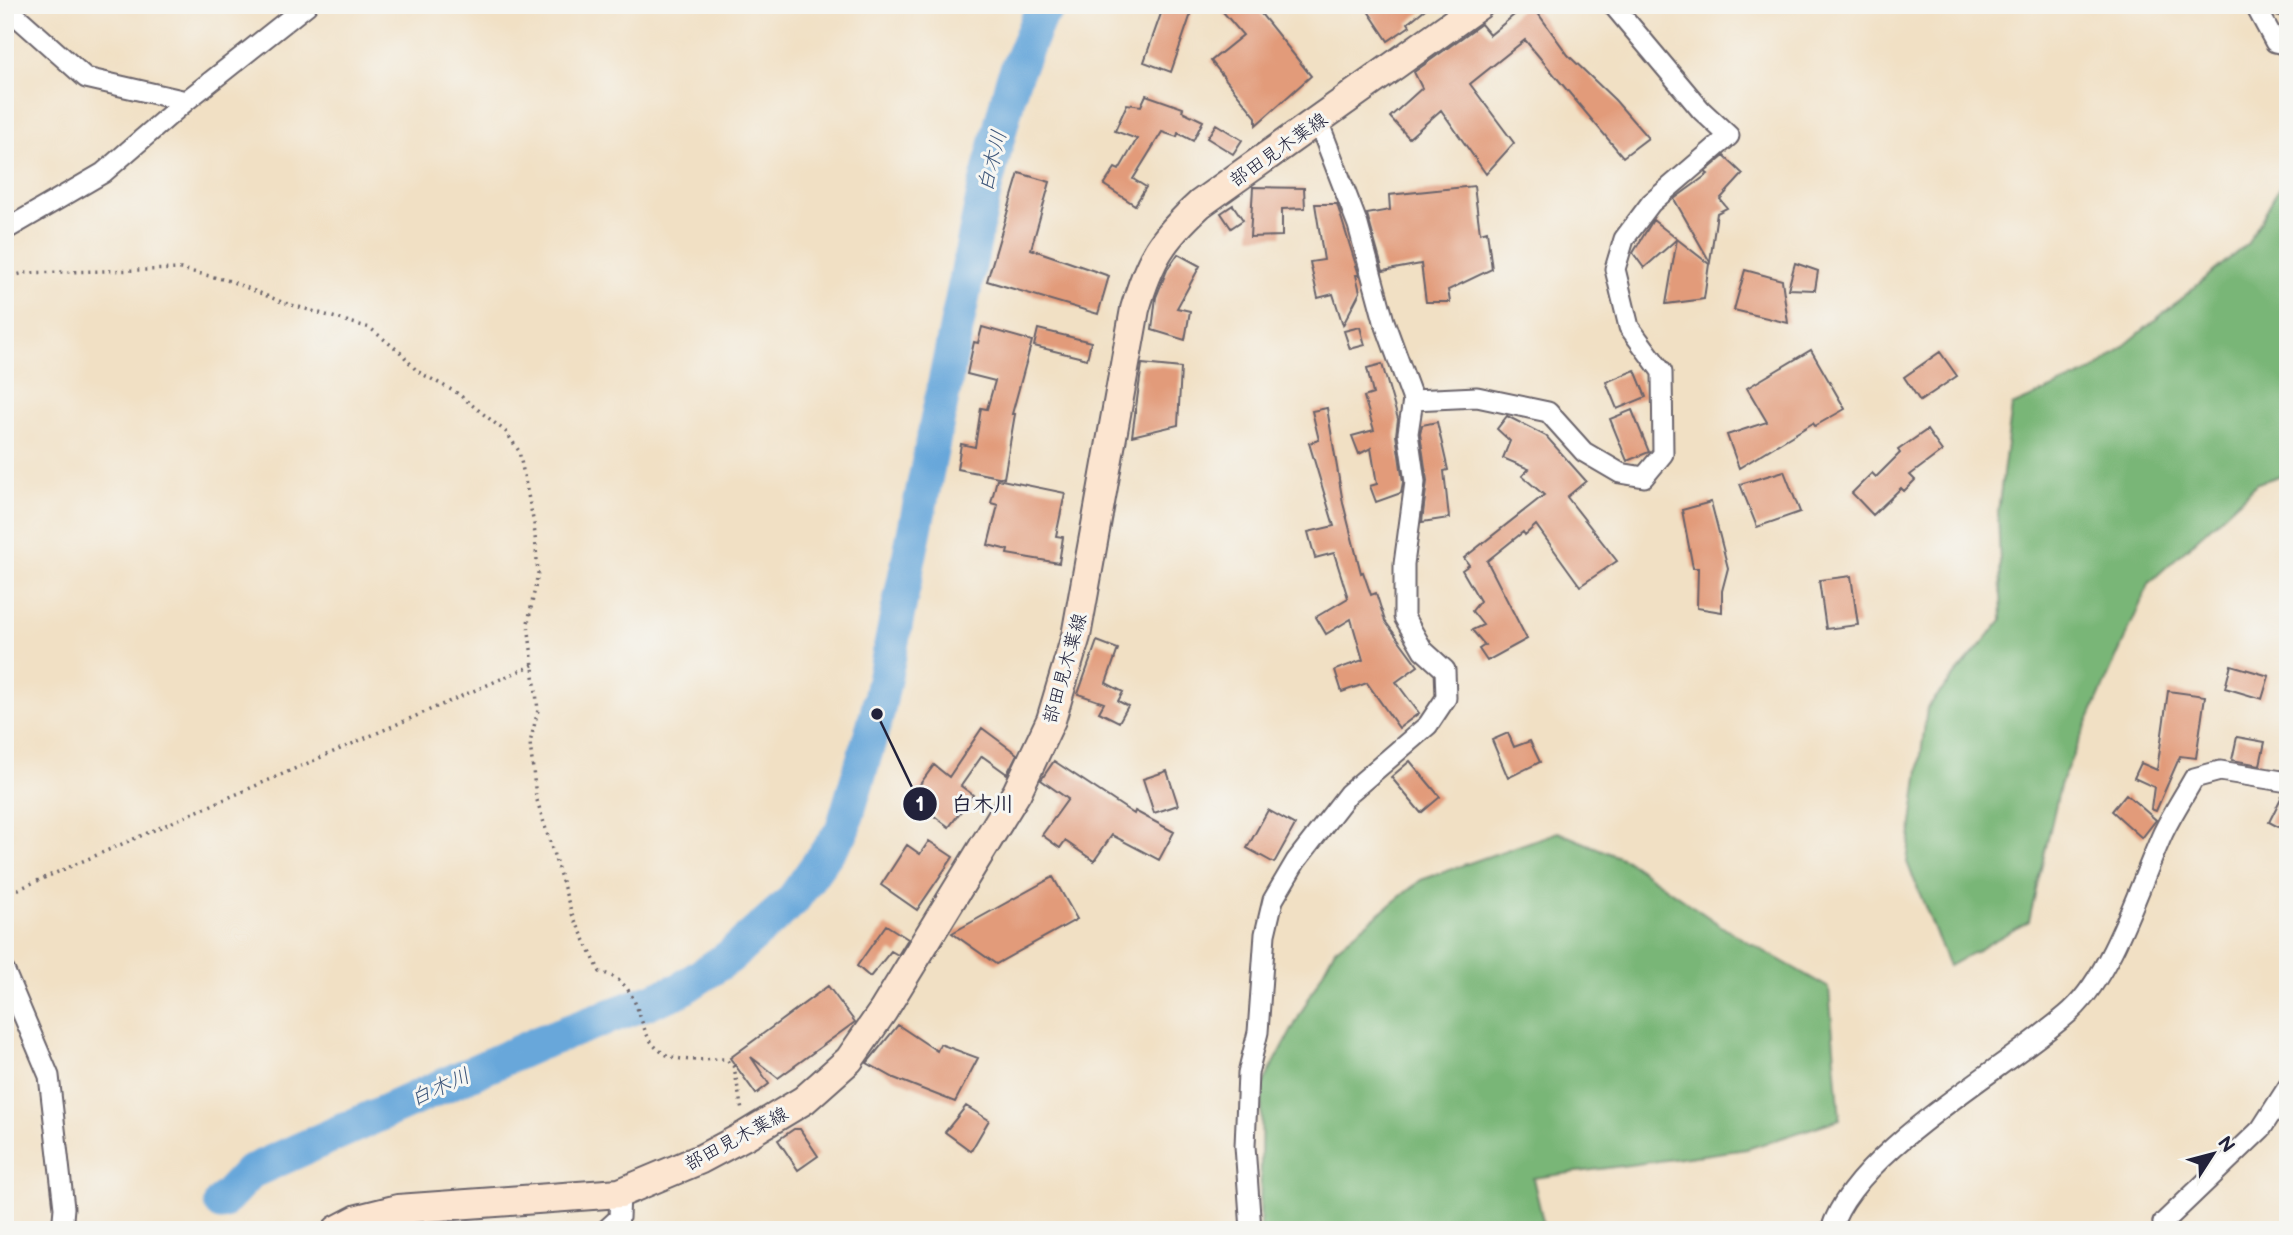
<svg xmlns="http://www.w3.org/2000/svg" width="2293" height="1235" font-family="'Balsamiq Sans','Klee One',sans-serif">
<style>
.forest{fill:#79b677;stroke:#4e6c59;stroke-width:2}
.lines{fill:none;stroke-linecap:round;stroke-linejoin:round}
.river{stroke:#67a7da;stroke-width:35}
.building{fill:#e29b7a}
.street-casing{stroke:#6a646b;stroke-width:23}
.secondary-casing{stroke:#6a646b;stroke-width:32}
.path{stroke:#6a646b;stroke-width:3.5;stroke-dasharray:2 5;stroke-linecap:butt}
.street{stroke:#fff;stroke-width:19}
.secondary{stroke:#fce5d0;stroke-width:28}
.labels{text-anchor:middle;stroke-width:6;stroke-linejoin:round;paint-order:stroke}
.street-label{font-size:19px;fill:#22223b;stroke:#f6f6f2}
.water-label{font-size:21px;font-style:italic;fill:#3e577b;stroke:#f6f6f2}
.leader{fill:none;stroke:#22223b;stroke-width:2.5}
.callout-dot{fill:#22223b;stroke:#f6f6f2;stroke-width:2.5}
.mark-label{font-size:21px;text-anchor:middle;font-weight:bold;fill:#fff}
.callout-label{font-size:21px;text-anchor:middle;font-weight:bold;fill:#22223b;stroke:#f6f6f2;stroke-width:6;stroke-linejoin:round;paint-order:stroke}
</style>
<rect width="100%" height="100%" fill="#f6f6f2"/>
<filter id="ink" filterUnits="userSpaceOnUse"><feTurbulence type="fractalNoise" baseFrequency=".0143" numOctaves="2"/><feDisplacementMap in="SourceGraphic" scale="14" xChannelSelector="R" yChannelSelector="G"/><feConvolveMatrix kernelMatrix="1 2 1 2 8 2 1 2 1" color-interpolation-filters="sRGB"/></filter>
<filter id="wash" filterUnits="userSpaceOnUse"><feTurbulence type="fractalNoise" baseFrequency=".00686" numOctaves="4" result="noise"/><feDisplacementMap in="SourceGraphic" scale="28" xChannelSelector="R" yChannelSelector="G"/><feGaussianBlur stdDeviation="1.57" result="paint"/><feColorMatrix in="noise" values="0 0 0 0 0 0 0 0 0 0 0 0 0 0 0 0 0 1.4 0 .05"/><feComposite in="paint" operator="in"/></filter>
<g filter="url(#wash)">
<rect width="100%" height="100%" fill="#f1e0c4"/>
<!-- forest -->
<path class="forest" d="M2288,184V473L2258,483L2150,582L2061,782L2029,921L1949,966L1907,862L1927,708L2002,620L1998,511L2012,406L2095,370L2248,243L2280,186Z
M1558,832L1626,860L1727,930L1829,988L1840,1119L1747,1149L1533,1178L1545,1230H1260L1262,1086L1335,949L1421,880Z"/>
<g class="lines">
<!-- river -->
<path class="river" d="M221,1203L250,1172L539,1043L680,990L729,957L792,901L842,831L877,714L985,188L1012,82L1039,17L1049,5"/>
</g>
<g id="blocks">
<!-- building -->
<path class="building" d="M1164,5H1194L1171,72L1144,62Z
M1217,5H1254L1311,76L1256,125V117L1211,61L1243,35Z
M1364,5H1430L1408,23L1410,26L1388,41Z
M1526,5H1532L1568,55L1615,100L1648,138L1623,157L1525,40L1470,84L1514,143L1486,174L1441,110L1409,138L1390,117L1422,88L1414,72L1481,24L1490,35Z
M1146,95L1183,108L1182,111L1203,121L1193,141L1178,133L1177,137L1162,132L1133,179L1146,187L1135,205L1104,185L1115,168L1119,170L1137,139L1115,131L1127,104L1141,106Z
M1216,124L1242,140L1233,154L1207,138Z
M1724,156L1743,174L1720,199L1727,208L1717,213L1710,262L1674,199L1708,174L1705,172Z
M1019,173L1050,182L1031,249L1109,276L1098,314L987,281Z
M1474,186L1480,233L1487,231L1492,269L1448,290L1450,302H1426L1421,264L1383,271L1367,214L1390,210L1389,195Z
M1253,187L1304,188L1305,208L1282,209V236L1250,237Z
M1315,204H1337L1359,275H1356L1360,292L1343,325L1333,294L1318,298L1310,262L1324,260Z
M1233,205L1243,220L1231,228L1221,213Z
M1653,220L1677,239L1644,268L1633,253Z
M1677,239L1709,264L1704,299L1666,304Z
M1178,254L1200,266L1177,308L1190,311L1185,340L1152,330L1156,297L1167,270Z
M1795,263L1818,271L1815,290L1788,289Z
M1745,270L1782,280L1788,323L1734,310Z
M982,327L1032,341L1012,414H1015L1004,478L957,469L961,444L975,447L981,408L987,409L995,381L967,374L974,342L978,343Z
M1360,327L1365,345L1350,349L1344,331Z
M1038,329L1091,342L1087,359L1034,346Z
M1811,350L1845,409L1815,426L1813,423L1739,468L1727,435L1767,422L1747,388Z
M1940,352L1957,376L1920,401L1904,377Z
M1142,364L1181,368L1178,425L1132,436Z
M1382,364L1398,419L1396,435L1403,482L1401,493L1376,502L1370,486L1377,484L1371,448L1359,454L1352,436L1374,430L1364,397L1373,394L1367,368Z
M1635,370L1646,397L1617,409L1606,382Z
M1327,408L1343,503L1361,573L1363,572L1371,595L1376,593L1385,621L1418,666L1396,682L1419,713L1399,728L1367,683L1342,692L1335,670L1363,660L1351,619L1326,634L1316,617L1348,598L1334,553L1315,558L1308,532L1334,526L1309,443L1319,440L1312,411Z
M1632,410L1649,452L1627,461L1610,419Z
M1507,416L1546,436L1586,481L1567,497L1617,561L1580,586L1536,525L1525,535L1523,532L1487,561L1527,639L1487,661L1479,649L1485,645L1472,630L1483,625L1472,611L1480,601L1462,570L1469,565L1464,558L1544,495L1522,476L1529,469L1503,458L1510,441L1497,429Z
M1437,422L1448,470L1444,471L1449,518L1422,522L1427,481L1420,433L1422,425Z
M1927,430L1942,451L1910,475L1915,480L1904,491L1901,488L1873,515L1852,493L1872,473L1876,477L1900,453L1898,450Z
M1784,471L1800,512L1757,527L1740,484Z
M997,479L1065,493L1056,536L1063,537L1059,563L1007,554L1008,550L988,545L998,505L991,503Z
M1711,502L1728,568L1722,591V612L1697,608L1698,568H1693L1682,510Z
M1851,576L1858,625L1826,629L1819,580Z
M1097,641L1118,649L1106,683L1123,692L1118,701L1128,706L1119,722L1099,712L1104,703L1078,694Z
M2231,665L2269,676L2262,699L2225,688Z
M2168,691L2205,696L2196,758L2180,756L2156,811L2151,809L2154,787L2134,778L2141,763L2157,770Z
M982,728L1017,754L1007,774L982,756L961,786L973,795L949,827L910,798L934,765L949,777Z
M1508,733L1514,747L1530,741L1540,762L1508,778L1492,740Z
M2237,737L2265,742L2260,765L2232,760Z
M1054,761L1134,814L1135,811L1174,832L1159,860L1112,835L1094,861L1065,841L1060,848L1042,835L1068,799L1041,780Z
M1410,761L1440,797L1421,813L1391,777Z
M1167,771L1178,805L1154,813L1143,779Z
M2126,794L2156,820L2142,838L2112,811Z
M2283,794H2288V832L2269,822Z
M1268,810L1295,825L1274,863L1247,848Z
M929,841L953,857L917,910L881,885L907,845L920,854Z
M1053,877L1077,919L996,964L952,933Z
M886,925L908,939L898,955L891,951L870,977L857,966Z
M828,986L855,1022L778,1078L751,1057L769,1084L756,1094L730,1058Z
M898,1025L937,1051L940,1044L978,1058L955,1102L894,1078L867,1063Z
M966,1106L989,1120L971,1151L945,1132Z
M794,1129H800L818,1156L798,1170L778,1140Z"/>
</g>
</g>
<g filter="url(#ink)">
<use href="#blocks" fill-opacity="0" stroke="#6a646b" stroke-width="2"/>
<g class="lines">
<!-- street casing -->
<g class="street-casing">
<path id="street" d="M2255,5L2275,42L2288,45
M2279,5L2288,7
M5,6L86,78L186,101
M5,230L103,173L186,101L307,5
M1413,400L1477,397L1548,412L1584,452L1620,473L1644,477L1663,454L1662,372L1629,327L1615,269L1624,239L1651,203L1729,136L1701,110L1613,5
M5,972L49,1076L64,1208L62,1230
M606,1230L619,1218L620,1193
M1251,1230L1245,1146L1248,1073L1258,1032L1265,934L1273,900L1296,861L1348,794L1428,725L1446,698L1445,670L1423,650L1404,617V564L1415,482L1408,433L1413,400L1384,321L1358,225L1318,121
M1831,1230C1854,1151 2009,1067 2071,1011C2113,972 2139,886 2163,833C2172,814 2184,796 2194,778L2220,771L2288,782
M2166,1230L2163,1223L2261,1129L2288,1087"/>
</g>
<!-- secondary casing -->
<g class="secondary-casing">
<path id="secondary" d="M337,1230L358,1219L398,1209L620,1193L701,1159L746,1135L804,1100L849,1060L883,1011L1017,792L1051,720L1076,636L1135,309C1150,258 1161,240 1200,204L1479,5"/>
</g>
<!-- path -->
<path class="path" d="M5,278L24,273L181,269L230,281L282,302L370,328L401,353L417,371L457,393L506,432L519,451L534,524L538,573L528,623L538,710L530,743L536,797L572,914L600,972C649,984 631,1036 665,1054C682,1063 707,1059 725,1059L734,1067L742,1111
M5,895L533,665
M2132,1230L2144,1227"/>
<!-- street -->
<use href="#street" class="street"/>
<!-- secondary -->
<use href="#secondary" class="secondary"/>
</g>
</g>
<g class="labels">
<!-- street labels -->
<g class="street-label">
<text transform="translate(1278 149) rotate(-35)" y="7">部田見木葉線</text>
<text transform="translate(1064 668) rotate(-74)" y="7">部田見木葉線</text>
<text transform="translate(736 1138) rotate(-28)" y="7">部田見木葉線</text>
</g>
<!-- water labels -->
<g class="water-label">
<text transform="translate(992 161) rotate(-76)" y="7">白木川</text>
<text transform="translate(440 1087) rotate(-24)" y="7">白木川</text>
</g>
</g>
<!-- callouts -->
<path class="leader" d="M877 714L920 804"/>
<g class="callout-dot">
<circle cx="877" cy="714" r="7"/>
<circle cx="920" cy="804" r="18"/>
</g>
<g class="mark-label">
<text x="920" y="811">1</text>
</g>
<g class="callout-label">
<text x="983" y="811">白木川</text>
</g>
<!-- margin -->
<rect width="2293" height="1235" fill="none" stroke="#f6f6f2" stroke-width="28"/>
<!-- north arrow -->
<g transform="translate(2213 1154) rotate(54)" stroke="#f6f6f2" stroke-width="5" paint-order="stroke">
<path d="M0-5L12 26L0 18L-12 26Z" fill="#22223b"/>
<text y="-10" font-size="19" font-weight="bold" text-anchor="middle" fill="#22223b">N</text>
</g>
</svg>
